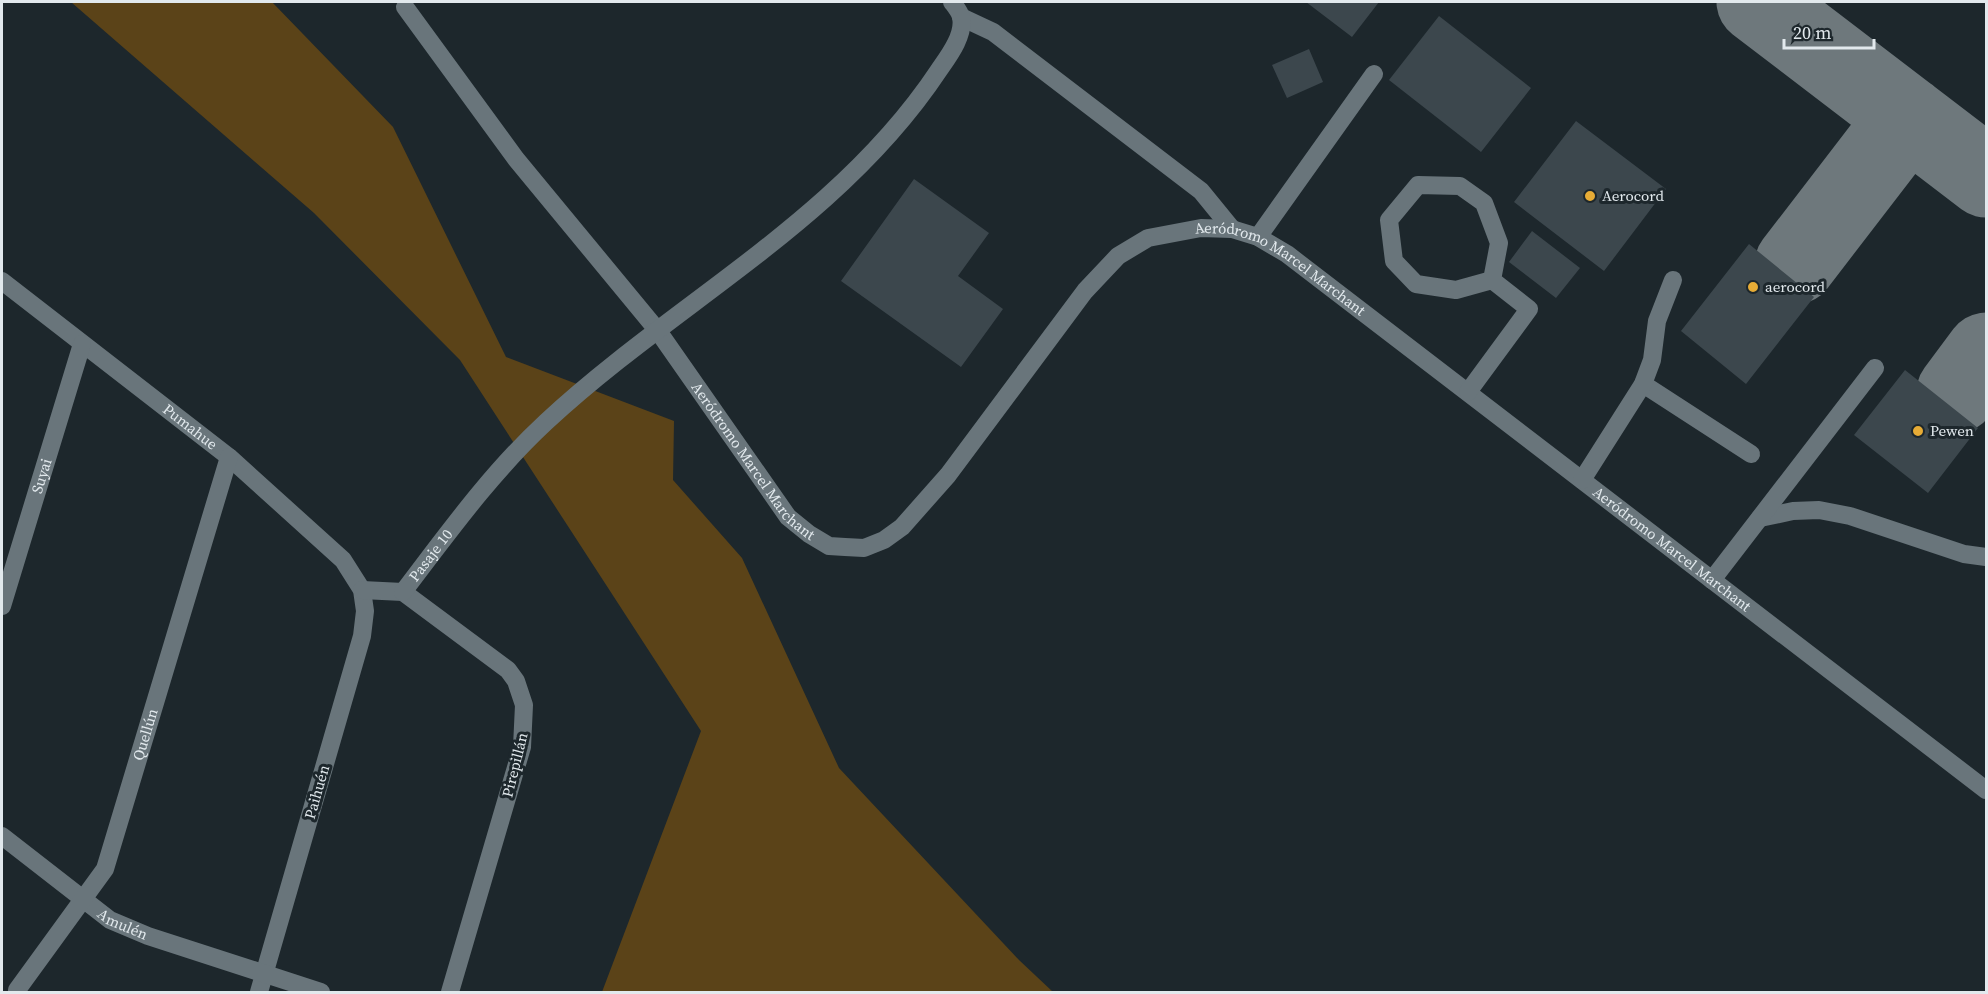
<svg xmlns="http://www.w3.org/2000/svg" width="1988" height="994" font-family="'Source Serif 4',serif">
<style>
.green{fill:#5b4318}
.lines{fill:none;stroke-linecap:round;stroke-linejoin:round}
.taxiway{stroke:#6e787c;stroke-width:81}
.building{fill:#3c474d}
.minor{stroke:#69757b;stroke-width:18}
.poi-dot{fill:#e7ac36;stroke:#1d272c;stroke-width:2}
.labels{text-anchor:middle;stroke-width:6;stroke-linejoin:round;paint-order:stroke}
.poi-label{font-size:15px;fill:#e2e9ed;stroke:#1d272c;text-anchor:start}
.street-label{font-size:15px;fill:#e2e9ed;stroke:#1d272c}
</style>
<rect width="100%" height="100%" fill="#1d272c"/>
<!-- green -->
<path class="green" d="M71,2H272L393,127L506,357L674,421L673,480L742,558L839,768L1019,960L1053,992H602L701,731L460,360L314,213Z"/>
<g class="lines">
<!-- taxiway -->
<path class="taxiway" d="M1757,2L1986,177
M1795,264L1908,117
M1957,392L1986,353"/>
</g>
<!-- building -->
<path class="building" d="M1306,2H1379L1352,37Z
M1439,16L1531,88L1481,152L1389,80Z
M1309,49L1323,82L1287,98L1272,65Z
M1576,121L1666,189L1604,271L1514,202Z
M914,179L989,233L958,276L1003,309L961,367L841,281Z
M1532,231L1580,268L1556,298L1509,262Z
M1749,244L1814,297L1746,384L1681,331Z
M1905,370L1978,428L1928,493L1854,435Z"/>
<g class="lines">
<!-- minor -->
<g class="minor">
<path id="s1" d="M405,7L516,159L658,331L788,517L809,534L829,546L845,547L864,548L884,540L902,527L948,475L1085,291L1118,256L1148,238L1201,228L1232,229L1258,237L1287,254L1986,790"/>
<path d="M961,17L993,32L1201,191L1232,229"/>
<path d="M1258,237L1374,74"/>
<path id="s2" d="M2,281L229,457L343,560L362,590L365,611L362,636L259,992"/>
<path d="M1643,384L1751,454"/>
<path d="M1468,392L1529,309L1492,280L1499,243L1484,203L1460,186L1418,185L1389,220L1394,261L1416,284L1456,290L1492,280"/>
<path d="M1582,480L1643,384L1652,360L1657,321L1673,280"/>
<path d="M1760,518L1793,511L1819,510L1850,516L1964,554L1986,557"/>
<path d="M1712,580L1875,368"/>
<path d="M362,590L403,592L508,670L516,681L524,705L522,747L450,992"/>
<path id="s3" d="M403,592C448,533 491,473 546,422C675,302 839,221 939,70C948,57 965,35 961,17C960,12 955,6 952,2"/>
<path id="s4" d="M2,606L82,344"/>
<path id="s5" d="M2,836L110,920L148,936L321,992"/>
<path id="s6" d="M17,990L105,869L229,457"/>
</g>
</g>
<!-- markers -->
<g class="poi-dot">
<circle cx="1590" cy="196" r="6"/>
<circle cx="1753" cy="287" r="6"/>
<circle cx="1918" cy="431" r="6"/>
</g>
<g class="labels">
<!-- poi labels -->
<g class="poi-label">
<text x="1602" y="201">Aerocord</text>
<text x="1765" y="292">aerocord</text>
<text x="1930" y="436">Pewen</text>
</g>
<!-- street labels -->
<g class="street-label">
<text dy="5" stroke="none"><textPath href="#s1" startOffset="1294">Aeródromo Marcel Marchant</textPath></text>
<text dy="5" stroke="none"><textPath href="#s2" startOffset="238">Pumahue</textPath></text>
<text dy="5" stroke="none"><textPath href="#s1" startOffset="573">Aeródromo Marcel Marchant</textPath></text>
<text dy="5" stroke="none"><textPath href="#s4" startOffset="136">Suyai</textPath></text>
<text dy="5" stroke="none"><textPath href="#s1" startOffset="1780">Aeródromo Marcel Marchant</textPath></text>
<text dy="5" stroke="none"><textPath href="#s3" startOffset="46">Pasaje 10</textPath></text>
<text dy="5" stroke="none"><textPath href="#s6" startOffset="290">Quellún</textPath></text>
<text transform="translate(515 765) rotate(-76)" y="5">Pirepillán</text>
<text transform="translate(317 792) rotate(-74)" y="5">Paihuén</text>
<text dy="5" stroke="none"><textPath href="#s5" startOffset="150">Amulén</textPath></text>
</g>
</g>
<!-- border -->
<rect width="1988" height="994" fill="none" stroke="#e2e9ed" stroke-width="6"/>
<!-- scale -->
<path d="M1784 39v9h90v-9" fill="none" stroke="#e2e9ed" stroke-width="3"/>
<text x="1793" y="39" font-size="18" fill="#e2e9ed" stroke="#1d272c" stroke-width="4.5" paint-order="stroke">20 m</text>
</svg>
